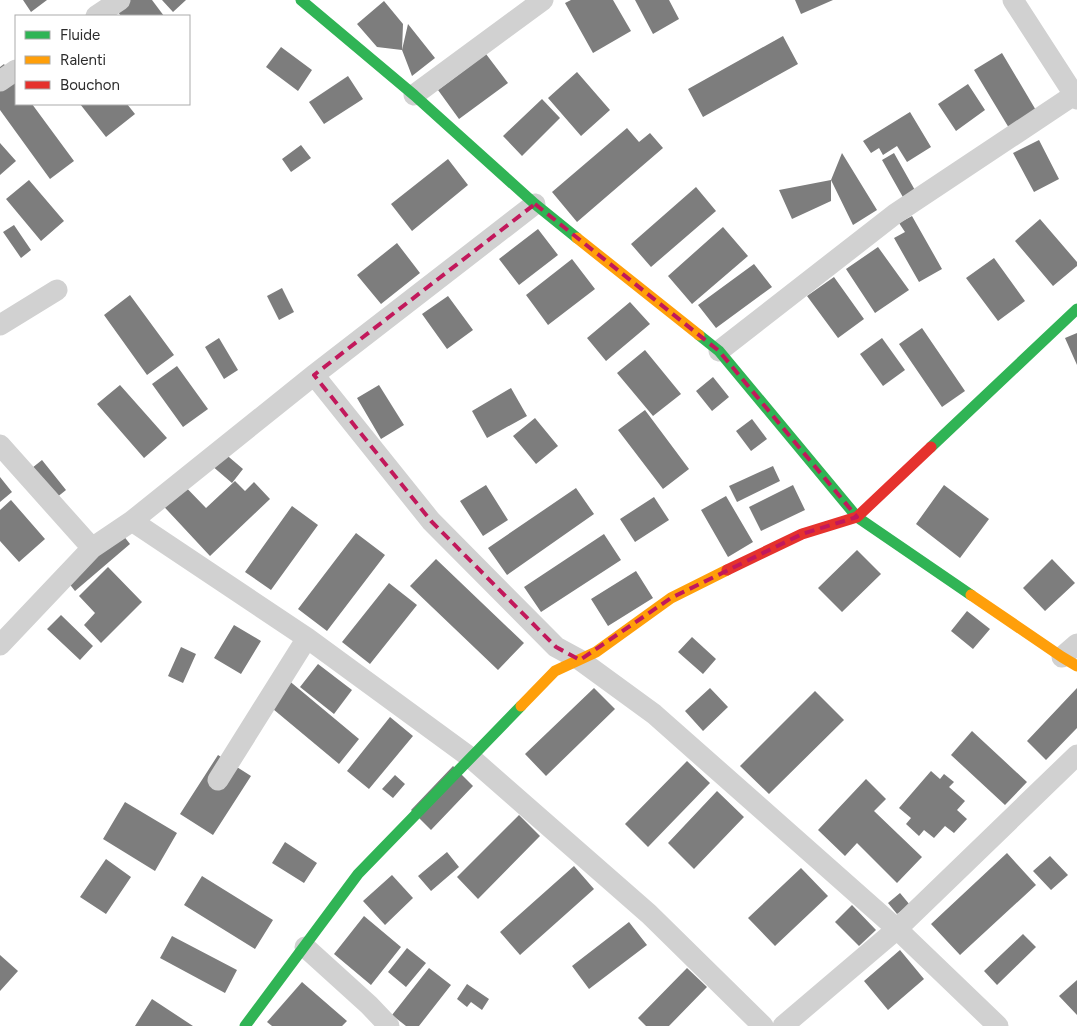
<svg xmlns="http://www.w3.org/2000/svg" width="1077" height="1026" font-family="Figtree,sans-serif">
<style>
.building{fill:#7d7d7d}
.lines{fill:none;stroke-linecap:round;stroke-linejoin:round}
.street{stroke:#d1d1d1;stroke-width:21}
.fast{stroke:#30b455;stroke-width:11}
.slow{stroke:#ff9f0a;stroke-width:11}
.jam{stroke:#e5322d;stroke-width:11}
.marked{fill:none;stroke:#c2185b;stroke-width:4;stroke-dasharray:10 6;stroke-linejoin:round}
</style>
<rect width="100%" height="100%" fill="#fff"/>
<!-- building -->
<path class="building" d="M23,0H47L31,12Z
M115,0H152L164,16H121L111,3Z
M162,0H186L173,12Z
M571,0H613L631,31L593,53L565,3Z
M635,0H669L679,19L653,34Z
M795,0H833L801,14Z
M384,1L403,24L402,50L377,47L357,24Z
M408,24L435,58L412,76L402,50Z
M783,36L798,64L703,117L688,89Z
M281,47L312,70L298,91L266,67Z
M1002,53L1037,112L1009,128L974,70Z
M486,54L508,83L459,119L438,90Z
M4,64L16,82V104H32L74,161L50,179L0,110V67Z
M577,72L610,110L581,136L548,98Z
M348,76L363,99L324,124L309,102Z
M968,84L985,110L956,131L938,104Z
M542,99L560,118L522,156L503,136Z
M80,104H127L135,114L106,137Z
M910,112L931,147L907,162L897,146L883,155L879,148L871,153L863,141Z
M627,128L639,142L650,133L663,148L577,222L552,192Z
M1039,140L1059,179L1034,192L1013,153Z
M0,143L16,161L0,175Z
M301,145L311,158L291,172L282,159Z
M842,153L877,210L853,225L831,180Z
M894,153L916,192L904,199L882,160Z
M448,159L468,185L412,231L391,204Z
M29,180L64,221L41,241L6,199Z
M831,180V201L792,219L779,190Z
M696,187L716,211L651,267L631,244Z
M912,216L942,269L919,282L894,238L905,232L899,223Z
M1040,219L1077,262V266L1053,286L1015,241Z
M14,225L31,250L21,258L3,232Z
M723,227L748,256L692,304L668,276Z
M538,229L558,255L519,285L499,259Z
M397,243L420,273L381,304L357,275Z
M878,247L909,290L875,313L846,269Z
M994,258L1025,301L998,321L966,278Z
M572,259L595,289L548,325L526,295Z
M754,264L772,287L716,328L698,305Z
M834,277L864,319L838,338L807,296Z
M282,288L294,312L279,320L267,296Z
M130,295L174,355L147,375L104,315Z
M448,296L473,330L447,349L422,314Z
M630,302L650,324L606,361L587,338Z
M922,328L965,391L942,407L899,344Z
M1077,333V365L1065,338Z
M219,338L238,370L224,379L205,347Z
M882,338L905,370L883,386L860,354Z
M645,350L681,394L653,416L617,373Z
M177,366L208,409L183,427L152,384Z
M713,377L729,397L712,411L696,391Z
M120,385L167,438L144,458L97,404Z
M379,385L404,425L381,439L357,398Z
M511,388L527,416L487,438L472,411Z
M645,410L689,469L663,489L618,430Z
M535,418L558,446L536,464L513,436Z
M752,419L767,439L751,451L736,431Z
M216,446L243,469L232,483L204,459Z
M42,460L66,490L51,502L27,472Z
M773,466L780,481L737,502L729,486Z
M0,477L12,492L0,502Z
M176,477L206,508L235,481L245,491L254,482L270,499L210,556L155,497Z
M486,485L508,520L483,536L460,501Z
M793,485L805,510L761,531L749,507Z
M944,485L989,519L960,558L916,524Z
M576,488L594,514L507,575L488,548Z
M726,496L753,542L728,557L701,510Z
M654,497L669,520L635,542L620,519Z
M11,500L45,539L19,562L0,541V510Z
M292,506L318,525L271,590L245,572Z
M115,525L130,544L75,591L60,572Z
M356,533L385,555L327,631L298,609Z
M604,534L621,560L541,612L524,587Z
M857,550L881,574L842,612L818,588Z
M436,559L524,643L498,670L410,586Z
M1052,559L1075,583L1045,611L1023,588Z
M108,567L142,602L101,643L84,625L95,613L79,596Z
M636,571L653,598L608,626L591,599Z
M389,583L417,605L370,664L342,642Z
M967,611L990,629L973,649L951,631Z
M61,615L93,646L80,660L47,629Z
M234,625L261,641L241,674L214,658Z
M692,637L716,659L703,674L678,652Z
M181,647L196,654L183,683L168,676Z
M318,664L352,690L334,714L300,687Z
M281,674L359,739L339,764L261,699Z
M594,688L615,709L546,776L525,754Z
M710,688L728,707L703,731L685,711Z
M1077,688V728L1046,760L1027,741Z
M815,691L844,720L769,794L740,766Z
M390,717L413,736L369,789L347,771Z
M972,731L1027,782L1005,805L951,755Z
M218,755L251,776L213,835L180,814Z
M687,761L710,783L648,847L625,824Z
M453,766L473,786L431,830L411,810Z
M931,771L940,779L944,774L954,782L949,787L965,801L957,810L967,819L954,833L945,826L934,838L924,830L919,836L906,824L911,818L899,808Z
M395,775L405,784L393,798L382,789Z
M866,779L886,799L874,811L922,857L897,883L857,843L845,856L818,830Z
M717,791L744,817L694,869L668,843Z
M125,802L177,833L155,871L103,839Z
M519,815L540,836L478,899L457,877Z
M285,842L317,863L304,883L272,863Z
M447,852L459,867L431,891L418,876Z
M1007,853L1036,885L960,955L931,924Z
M1050,856L1068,875L1051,890L1033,871Z
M106,859L131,877L106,914L80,897Z
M574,866L594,889L520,955L500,932Z
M801,868L828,896L775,946L748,918Z
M392,875L413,898L385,925L363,901Z
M202,876L273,920L255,949L184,905Z
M900,893L910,905L897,914L888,903Z
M852,905L876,930L859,946L835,922Z
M364,916L401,947L371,985L334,954Z
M629,922L647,945L589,989L572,966Z
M1023,934L1036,947L997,985L984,971Z
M172,936L237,970L225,993L160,958Z
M407,948L426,963L406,987L388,972Z
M900,950L924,979L888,1010L864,981Z
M0,955L18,971L0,991Z
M429,968L451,985L419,1026H406L392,1015Z
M687,968L707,987L669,1026H646L638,1018Z
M1077,980V1015L1059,996Z
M302,982L347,1021L342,1026H272L267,1022Z
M467,984L489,999L482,1010L471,1002L467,1007L457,999Z
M152,999L193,1026H135Z"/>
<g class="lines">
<!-- street -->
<path class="street" d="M1013,0L1077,99
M96,16L120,0
M0,81L16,70
M414,95L543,0
M0,325L57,290
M719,351L895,214L1074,95
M314,375L431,521L556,647L580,660L654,714L897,929L998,1026
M0,445L92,548
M132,521L307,638L471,758L649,914L763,1026
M0,645L92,548L132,521L314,375L535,204
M1062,657L1077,644
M218,780L307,638
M305,947L369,1005L389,1026
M783,1026L897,929L1077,755"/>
<!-- fast -->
<path class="fast" d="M301,0L414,95L535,204L577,238
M699,335L719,351L857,517L971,595
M931,447L1077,309
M245,1026L358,874L521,706"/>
<!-- slow -->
<path class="slow" d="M577,238L699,335
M971,595L1062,657L1077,666
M521,706L555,671L596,652L671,598L727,570"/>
<!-- jam -->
<path class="jam" d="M727,570L802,534L857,517L931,447"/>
</g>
<!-- marked area -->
<path class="marked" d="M535,204L719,351L857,517L802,534L671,598L580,660L556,647L431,521L314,375Z"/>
<!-- legend -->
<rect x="15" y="15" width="175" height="90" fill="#ffffff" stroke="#ababab"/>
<rect x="25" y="31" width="25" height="8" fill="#30b455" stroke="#ababab"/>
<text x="60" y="40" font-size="15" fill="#2c2c2c">Fluide</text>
<rect x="25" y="56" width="25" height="8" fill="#ff9f0a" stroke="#ababab"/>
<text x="60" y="65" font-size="15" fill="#2c2c2c">Ralenti</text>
<rect x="25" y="81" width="25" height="8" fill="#e5322d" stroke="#ababab"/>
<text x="60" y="90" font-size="15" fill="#2c2c2c">Bouchon</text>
</svg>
